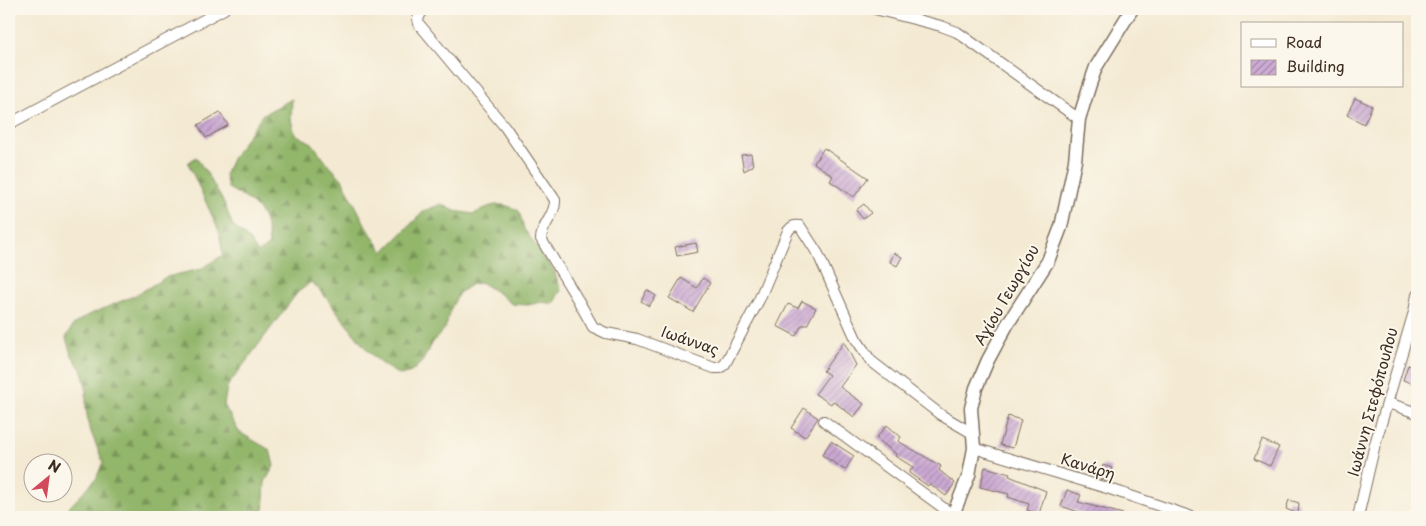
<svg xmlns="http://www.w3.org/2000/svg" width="1426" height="526" font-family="'Playpen Sans',sans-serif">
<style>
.forest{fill:url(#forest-firs);stroke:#667044}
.building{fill:url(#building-hatch)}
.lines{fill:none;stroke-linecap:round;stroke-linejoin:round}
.minor-casing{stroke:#7c6d5d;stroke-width:12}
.tertiary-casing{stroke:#7c6d5d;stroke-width:15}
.minor{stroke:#fff;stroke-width:10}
.tertiary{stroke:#fff;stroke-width:12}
.labels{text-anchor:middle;stroke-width:4;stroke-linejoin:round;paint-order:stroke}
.street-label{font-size:15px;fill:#3b2a1e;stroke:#fbf7ec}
</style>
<defs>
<pattern id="forest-firs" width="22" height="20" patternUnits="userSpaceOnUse" patternTransform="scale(1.25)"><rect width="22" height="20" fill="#92b66a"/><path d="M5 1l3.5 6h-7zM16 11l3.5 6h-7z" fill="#789457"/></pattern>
<pattern id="building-hatch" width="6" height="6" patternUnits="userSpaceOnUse" patternTransform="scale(1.25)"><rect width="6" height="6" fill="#cba9d3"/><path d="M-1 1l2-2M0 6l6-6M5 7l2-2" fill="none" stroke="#a68aab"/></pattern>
</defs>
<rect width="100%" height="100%" fill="#fbf7ec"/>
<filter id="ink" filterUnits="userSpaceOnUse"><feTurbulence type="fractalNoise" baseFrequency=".02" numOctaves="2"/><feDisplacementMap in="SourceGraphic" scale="10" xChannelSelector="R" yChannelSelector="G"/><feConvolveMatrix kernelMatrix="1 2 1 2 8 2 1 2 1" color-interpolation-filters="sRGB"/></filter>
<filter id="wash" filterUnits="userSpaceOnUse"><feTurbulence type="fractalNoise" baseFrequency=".0096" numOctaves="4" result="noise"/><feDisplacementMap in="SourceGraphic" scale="20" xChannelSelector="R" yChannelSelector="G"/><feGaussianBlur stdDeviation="1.12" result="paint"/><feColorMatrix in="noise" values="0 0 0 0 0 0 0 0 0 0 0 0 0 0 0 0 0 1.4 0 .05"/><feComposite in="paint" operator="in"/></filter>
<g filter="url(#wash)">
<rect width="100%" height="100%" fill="#f4ead3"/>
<!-- forest -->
<path class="forest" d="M292,99L291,119L295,134L312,143L326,162L342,179L366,226L383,252L424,211L441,204L455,211L474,214C491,204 501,201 519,211L524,229L554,271L561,290L553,304L542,302L528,305L512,304L498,293L482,283L472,284L459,293L451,308L445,328L433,342L422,362L411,372L400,375C391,370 381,365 374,357C351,334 335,304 311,282L297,293L227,387L224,405L239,432L270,450L274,466L265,482L263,517H60L96,479L103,462L89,427L86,408V387L82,371L71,354L66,338L73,325L86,316L138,294L166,277L201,269L223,255L219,231L188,163L196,157L208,175L224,203L233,226L249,240L258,253L269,245C267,211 257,204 228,188L225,174L233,157L262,115Z"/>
<g id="blocks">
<!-- building -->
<path class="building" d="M1355,98L1372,106L1364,124L1347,115Z
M220,112L228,125L206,138L198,125Z
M824,148L868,178L854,197L830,181L833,176L814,163Z
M751,154L753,166L744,171L741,155Z
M864,204L871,213L863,219L856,210Z
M696,243L698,252L677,256L675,247Z
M894,253L902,257L897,266L890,262Z
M681,278L697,288L703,278L710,283L693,312L669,298Z
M647,290L656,296L649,306L641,301Z
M802,301L816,308L807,325H802L796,336L777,326L788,304L798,308Z
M844,342L856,365L840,387L864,404L854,417L833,401L831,404L815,394L829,375L823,371Z
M1408,365L1417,368V385L1403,380Z
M804,408L818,418L805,437L791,428Z
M1008,416L1021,420L1013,448L1000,445Z
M887,425L901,437L898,441L941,466L939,470L955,483L946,496L930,484L928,486L909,473L913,467L895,456L896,454L876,438Z
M1262,440L1279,447L1270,466L1254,459Z
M831,441L854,456L845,470L822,455Z
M1103,465L1112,468L1108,481L1099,478Z
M985,467L1010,474L1009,476L1046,491L1039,514L1027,510L1029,504L1008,497L1009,494L980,487Z
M1067,490L1081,495L1078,502L1123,514L1122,517H1093L1061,506Z
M1289,500L1299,503L1298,514L1286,509Z"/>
</g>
</g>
<g filter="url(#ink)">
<use href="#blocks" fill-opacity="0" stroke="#7c6d5d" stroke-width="1"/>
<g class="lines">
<!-- minor casing -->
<g class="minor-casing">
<path id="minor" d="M423,9L418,19L419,24L505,127L555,200C556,215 541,225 541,239L578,300L593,327L606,333L637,339L714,368H720L725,364L759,300L788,231C792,226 794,225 800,226L818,254L856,339L871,361L941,415L972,433
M875,9L941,26L957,32L1079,119
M9,124L224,9
M1388,403L1417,413
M824,421L953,515
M974,448L1110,489L1192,517
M1358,517L1375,444L1414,312L1417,295"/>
</g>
<!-- tertiary casing -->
<g class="tertiary-casing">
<path id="tertiary" d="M952,517L969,475L974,448L971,408L976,388L988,360L1007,325L1048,261L1061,227L1075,161L1079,119L1090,84L1096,67L1132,9"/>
</g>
<!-- minor -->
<use href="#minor" class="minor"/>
<!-- tertiary -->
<use href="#tertiary" class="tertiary"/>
</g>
</g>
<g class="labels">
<!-- street labels -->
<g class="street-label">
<text transform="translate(1007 295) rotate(-60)" y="5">Αγίου Γεωργίου</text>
<text transform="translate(690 341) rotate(19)" y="5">Ιωάννας</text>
<text transform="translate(1373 402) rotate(-75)" y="5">Ιωάννη Στεφόπουλου</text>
<text transform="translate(1088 467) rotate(17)" y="5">Κανάρη</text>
</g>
</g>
<!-- margin -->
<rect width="1426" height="526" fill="none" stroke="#fbf7ec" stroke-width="30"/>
<!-- legend -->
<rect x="1241" y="22" width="162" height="65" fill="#fbf7ec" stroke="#aea59a"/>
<rect x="1251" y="39" width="25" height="8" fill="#ffffff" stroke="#aea59a"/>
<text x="1286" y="48" font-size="15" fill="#3b2a1e">Road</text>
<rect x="1251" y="60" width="25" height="15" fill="url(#building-hatch)" stroke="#aea59a"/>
<text x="1286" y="72" font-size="15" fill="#3b2a1e">Building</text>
<!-- north arrow -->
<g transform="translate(48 478) rotate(29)"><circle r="24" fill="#fbf7ec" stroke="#aea59a"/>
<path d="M0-4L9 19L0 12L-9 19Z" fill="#d1495b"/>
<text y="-8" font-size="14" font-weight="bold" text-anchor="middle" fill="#3b2a1e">N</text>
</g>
</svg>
